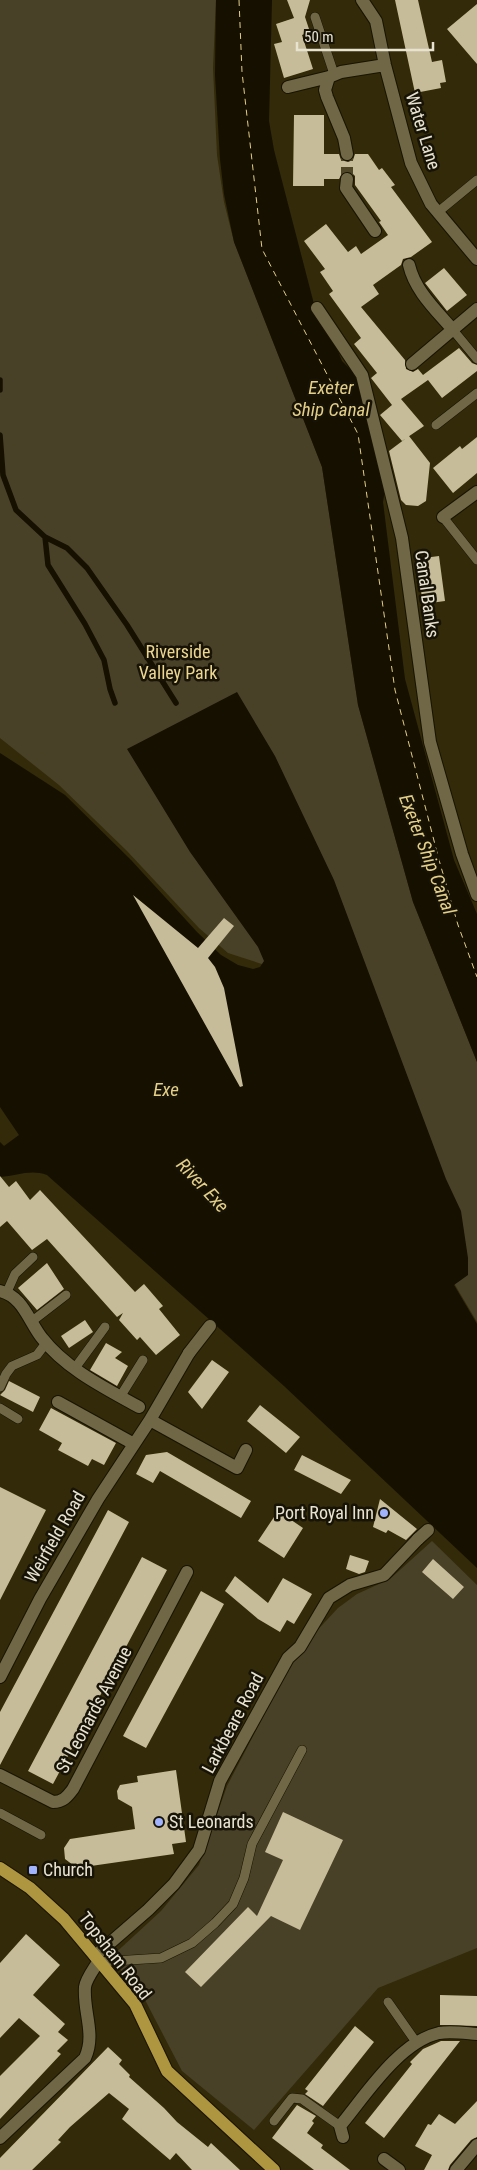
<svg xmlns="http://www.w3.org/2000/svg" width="477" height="2170" font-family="'Roboto Condensed',sans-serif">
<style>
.green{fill:#494127}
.water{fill:#161000}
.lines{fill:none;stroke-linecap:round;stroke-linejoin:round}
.stream{stroke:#161000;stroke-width:5.5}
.ferry{stroke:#e4cf88;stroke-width:1;stroke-dasharray:6 5;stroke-linecap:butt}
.building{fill:#c7bc99}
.minor-tunnel{stroke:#4e4627;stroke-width:12;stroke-dasharray:12 6;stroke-linecap:butt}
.service-casing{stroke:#191300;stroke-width:10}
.pedestrian-casing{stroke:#191300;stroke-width:14}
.minor-casing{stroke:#191300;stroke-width:14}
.primary-casing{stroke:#191300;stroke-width:14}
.service{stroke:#706746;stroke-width:9}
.pedestrian{stroke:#706746;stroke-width:12}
.minor{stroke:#706746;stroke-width:12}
.primary{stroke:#ae9640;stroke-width:12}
.poi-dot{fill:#a1b3fd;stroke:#171306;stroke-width:2}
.labels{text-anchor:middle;stroke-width:5;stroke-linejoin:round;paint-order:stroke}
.street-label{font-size:18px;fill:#e8e3d1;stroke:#171306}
.park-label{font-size:18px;fill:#edd790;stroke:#171306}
.poi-label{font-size:18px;fill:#e8e3d1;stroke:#171306;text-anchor:start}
.water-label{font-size:19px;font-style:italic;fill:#e4cf88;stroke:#171306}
</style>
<rect width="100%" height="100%" fill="#332a09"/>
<!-- green -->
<path class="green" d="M0,0H216L213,68L217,155L224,202L234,242L322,467L358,705L413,902L477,1062V1322L265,965L228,953L199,928L127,851L59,785L0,738Z
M432,1541L477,1585V1948L378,1988L254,2130L182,2071L143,1996L110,1958L161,1911L199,1865L227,1786L297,1652L338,1608L357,1594L390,1579Z"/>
<!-- water -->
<path class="water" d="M216,0H272L269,121L274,150L315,308L331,334L342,361L360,379L386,483L383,502L405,679L454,860L477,914V1062L413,902L358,705L322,467L234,242L224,194L220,159L215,75Z
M237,692L275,756L334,880L446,1179L461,1211L468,1258V1275L454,1285L477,1324V1568L284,1386L47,1175C30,1169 17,1176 0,1177V1142L4,1146L19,1135L0,1107V753L65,795L131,860L197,932L221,955L238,965L253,969L260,967L264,961L258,947L190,852L127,749Z"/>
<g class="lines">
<!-- stream -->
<path class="stream" d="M0,380V390
M0,435L3,475L16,510L45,537L67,548L87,568L127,625L176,703
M45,537L48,565L85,624L104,660L110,689L115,703"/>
<!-- ferry -->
<path class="ferry" d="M239,0L242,72L262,249L358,434L395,690L439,860L458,925L477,977"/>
</g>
<!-- building -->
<path class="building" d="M287,0H310L305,17L310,32L302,35L313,69L284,78L274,44L282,42L276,24L294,18Z
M395,0H418L432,62L442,60L446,82L440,83L441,88L415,93Z
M477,4V64L447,29Z
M294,115H324V154H339L341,160L348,162L353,160L355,154H368L379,170L382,168L395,185L391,187L432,242L411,257L403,259L401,265L373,285L379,294L361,307L405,360L406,369L413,372L418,369L423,375L459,348L472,363L477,365V371L442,398L428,380L401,399L424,426L402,441L380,415L392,405L371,378L377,373L354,344L361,338L329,294L333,291L320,272L325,269L304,241L326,224L348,252L356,246L361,254L388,235L379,222L381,221L355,185V176L351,172H343L339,179H324V186H293Z
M444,268L467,295L447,311L425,283Z
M409,436L430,463L426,501L418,506L406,505L401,500L389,451Z
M477,437V473L453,493L433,468L460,446L462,449Z
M439,556L445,601L423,604L416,559Z
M133,895L198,948L224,918L234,926L208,958L215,967L224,988L243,1086L240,1087Z
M0,1176L9,1187L16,1181L30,1200L40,1190L135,1292L144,1284L163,1306L159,1309L180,1335L156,1355L140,1337L137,1340L119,1320L123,1313L117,1317L47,1239L32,1250L7,1221L0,1227Z
M47,1263L64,1289L37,1310L18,1288Z
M85,1320L93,1332L69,1348L61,1336Z
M106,1343L122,1352L115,1358L128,1366L117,1386L90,1370Z
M212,1360L229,1372L202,1409L188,1392Z
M9,1381L40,1397L33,1412L0,1395L5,1390Z
M260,1405L300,1437L286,1453L247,1421Z
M51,1408L116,1443L104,1465L92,1459L88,1466L58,1450L62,1443L39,1430Z
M167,1452L251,1501L241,1518L160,1471L153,1483L136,1474L146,1455Z
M302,1455L351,1480L341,1494L294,1470Z
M0,1487L46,1510L0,1600Z
M380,1499L417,1529L406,1540L388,1530L386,1533L373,1527Z
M108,1510L129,1522L0,1765V1712Z
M278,1511L303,1528L284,1558L258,1541Z
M350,1555L369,1561L365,1572L359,1574L346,1569Z
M142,1557L167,1570L53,1784L28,1771Z
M433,1559L464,1587L453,1599L422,1572Z
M235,1576L268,1603L283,1578L312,1594L294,1624L287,1620L280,1632L258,1619L225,1591Z
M201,1591L224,1604L146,1748L123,1736Z
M176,1770L186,1842L172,1844L174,1854L77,1868L65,1859L64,1848L70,1839L135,1829L132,1807L118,1799L117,1791L120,1785L138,1782L137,1776Z
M283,1812L343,1840L300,1930L271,1916L201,1987L185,1972L248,1907L257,1916L283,1860L265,1852Z
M26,1934L60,1965L33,1995L65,2024L58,2032L68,2040L57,2051L61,2054L0,2119V2076L40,2036L19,2018L0,2038V1963Z
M440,1995L477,1996V2026L440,2025Z
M355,2026L374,2042L323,2106L305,2094L308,2091L305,2089Z
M441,2041H460L384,2138L365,2123L412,2064L410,2062L423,2049Z
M108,2047L122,2060L119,2064L130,2075L129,2077L164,2108L177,2122L208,2147L211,2143L240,2170H192L176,2153L170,2160L122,2119L129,2109L109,2093L70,2127L58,2140L61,2142L32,2170H0V2158Z
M477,2101V2137L471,2140L450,2165L448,2170H424L432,2155L415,2146L428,2124L431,2125L439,2114L455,2124Z
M297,2105L316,2116L312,2121L314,2123L307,2133L323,2145L321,2148L350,2170H314L272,2138Z"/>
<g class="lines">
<!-- minor-tunnel -->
<path class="minor-tunnel" d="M347,179V154"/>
<!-- service casing -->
<g class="service-casing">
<path id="service" d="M315,17L334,74
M438,212L477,180
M453,330L477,359
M436,425L477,393
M443,517L477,560
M7,1292L15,1274L33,1257
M31,1322L66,1295
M75,1368L105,1327
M0,1387L6,1374L12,1366L37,1355L46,1343
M120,1397L143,1360
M0,1408L18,1419
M0,1813L41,1835
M98,1962L161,1958L192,1943L215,1923L233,1904L244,1878L252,1844L302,1750
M388,2002L416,2042
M274,2121L292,2098L302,2099L340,2126"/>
</g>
<!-- pedestrian casing -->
<g class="pedestrian-casing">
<path id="pedestrian" d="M317,308L362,375L402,538L430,742L462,854L477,895
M189,1353L210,1326
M418,1539L428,1530"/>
</g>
<!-- minor casing -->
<g class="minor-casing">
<path id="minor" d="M362,0L376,21L385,65L411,163L431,204L477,259
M288,87L329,77
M347,154L344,138L327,97L325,90L329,77L341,72L385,65
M347,179L346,188L375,231
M409,265C415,291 436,310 453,330
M412,364L477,309
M443,517L477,492
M0,1291C23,1296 29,1322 42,1338C66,1369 105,1388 139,1407
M58,1402L134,1444
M150,1420L237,1468L246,1450
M0,1677L40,1599L98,1499L150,1420L189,1353
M0,1775L53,1802C63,1802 67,1797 73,1789L187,1572
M95,1956L148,1910L174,1884L199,1850L220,1781L288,1658L300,1647L329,1598L350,1585L384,1575L418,1539
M343,2137L340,2126C365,2096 399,2042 439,2033C451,2031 464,2033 477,2034
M0,2138L85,2058C96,2034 83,2012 85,1987C86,1979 94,1969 98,1962
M384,2159L399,2170
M456,2170L477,2145"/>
</g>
<!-- primary casing -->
<g class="primary-casing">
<path id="primary" d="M0,1868L30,1888L64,1919L135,2004L167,2071L274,2170"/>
</g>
<!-- service -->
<use href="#service" class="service"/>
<!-- pedestrian -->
<use href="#pedestrian" class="pedestrian"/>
<!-- minor -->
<use href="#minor" class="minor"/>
<!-- primary -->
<use href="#primary" class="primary"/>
</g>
<!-- markers -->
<g class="poi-dot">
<circle cx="384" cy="1513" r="5"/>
<circle cx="159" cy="1822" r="5"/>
<rect x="28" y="1865" width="10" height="10" rx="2.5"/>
</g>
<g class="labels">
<!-- street labels -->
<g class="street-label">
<text transform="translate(423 131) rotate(73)" y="6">Water Lane</text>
<text transform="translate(427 594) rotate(82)" y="6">Canal Banks</text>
<text transform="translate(55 1537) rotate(-60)" y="6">Weirfield Road</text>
<text transform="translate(94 1710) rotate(-62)" y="6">St Leonards Avenue</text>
<text transform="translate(233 1723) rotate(-62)" y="6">Larkbeare Road</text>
<text transform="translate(115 1956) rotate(52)" y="6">Topsham Road</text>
</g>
<!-- park labels -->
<g class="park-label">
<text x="178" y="658">Riverside<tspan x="178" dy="21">Valley Park</tspan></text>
</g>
<!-- poi labels -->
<g class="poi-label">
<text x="374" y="1519" text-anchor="end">Port Royal Inn</text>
<text x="169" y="1828">St Leonards</text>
<text x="43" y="1876">Church</text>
</g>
<!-- water labels -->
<g class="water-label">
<text x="331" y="394">Exeter<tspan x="331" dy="22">Ship Canal</tspan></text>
<text transform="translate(428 854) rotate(69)" y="7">Exeter Ship Canal</text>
<text x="166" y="1096">Exe</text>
<text transform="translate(203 1185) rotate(47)" y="7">River Exe</text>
</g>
</g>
<!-- scale -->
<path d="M297 42v8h136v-8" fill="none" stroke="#e8e3d1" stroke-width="2.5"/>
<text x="304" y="42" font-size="15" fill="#e8e3d1" stroke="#171306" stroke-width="4" paint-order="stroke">50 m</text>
</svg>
